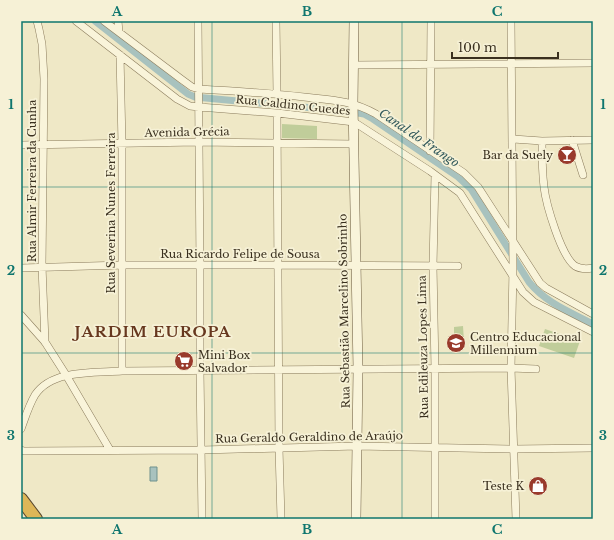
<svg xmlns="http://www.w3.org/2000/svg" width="614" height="540" font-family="'Libre Baskerville',serif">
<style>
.green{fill:#c0cd9a}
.water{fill:#a8c2be;stroke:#6e918d}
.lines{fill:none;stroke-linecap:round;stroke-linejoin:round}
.canal{stroke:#a8c2be;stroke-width:7}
.street-casing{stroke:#8a7b5c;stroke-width:8}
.secondary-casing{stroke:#6c5c3f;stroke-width:10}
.highway-casing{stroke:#584830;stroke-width:14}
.street{stroke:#f9f4da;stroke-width:7}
.secondary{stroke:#f9f4da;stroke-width:9}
.highway{stroke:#ddb658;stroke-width:12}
.grid{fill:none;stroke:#0f766e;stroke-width:1;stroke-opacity:0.55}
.labels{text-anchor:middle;stroke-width:3.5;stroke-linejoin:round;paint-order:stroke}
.street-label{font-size:11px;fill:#3a301f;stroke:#f6f1d6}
.poi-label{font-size:11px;fill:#3a301f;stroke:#f6f1d6;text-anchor:end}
.water-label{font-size:12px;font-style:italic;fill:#2f575a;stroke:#f6f1d6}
.district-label{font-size:15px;font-weight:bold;letter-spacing:1px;fill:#67381f;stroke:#f6f1d6}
.neatline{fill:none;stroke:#0f766e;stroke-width:1.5}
.grid-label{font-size:13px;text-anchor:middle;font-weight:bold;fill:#0f766e}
</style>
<rect width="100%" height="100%" fill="#efe8c6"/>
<!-- green -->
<path class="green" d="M282,124L317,126V139L282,138Z
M463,326L464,342H454V327Z
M545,329L580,341L574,358L539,346Z"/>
<!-- water -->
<path class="water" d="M150,467H157V481H150Z"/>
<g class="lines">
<!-- canal -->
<path class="canal" d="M95,21L188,94L195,97L346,111L364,114L373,119L457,176L471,189L529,282C546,303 570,312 593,324"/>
<!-- street casing -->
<g class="street-casing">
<path id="street" d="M37,21L39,29L42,44L44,79L42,266L45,342
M76,21L177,99L190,106L199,107L277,113L354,122L430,171L460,193L523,292L534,302L593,332
M104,21L181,79L192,87L199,89C234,91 269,93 304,97C331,100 351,100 376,114L464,173L478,187L540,283L546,288L593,314
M118,21L119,32
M198,21L200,266V370L202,519
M276,21L277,94
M511,21L513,268L511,368L516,519
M120,55L122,144V371
M354,65L593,63
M277,113L279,448L281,519
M513,139L542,141L593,140
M572,140L583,175
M542,141C542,156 542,171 544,187C546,204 561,256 575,266C580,269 587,269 593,268
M21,145L198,142L354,144
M430,151L431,21
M21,268L123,265H279L458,266
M21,315L45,342L66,375L110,450
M21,429C25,418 29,405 35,395C52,369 95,373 122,371L511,368L536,369
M21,450L24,451L202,450L357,446L514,449L593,448
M435,519V369L433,266L435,175"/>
</g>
<!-- secondary casing -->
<g class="secondary-casing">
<path id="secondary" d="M354,21L353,104L358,369L356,519"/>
</g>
<!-- highway casing -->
<g class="highway-casing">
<path id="highway" d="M21,499L36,519"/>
</g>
<!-- street -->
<use href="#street" class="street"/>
<!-- secondary -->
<use href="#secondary" class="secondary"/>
<!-- highway -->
<use href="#highway" class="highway"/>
</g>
<!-- grid -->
<path class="grid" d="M212,21V519M402,21V519M21,187H593M21,353H593"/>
<!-- icons -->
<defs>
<g id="bar-disc" transform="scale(1)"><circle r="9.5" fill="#993a2c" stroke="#f6f1d6"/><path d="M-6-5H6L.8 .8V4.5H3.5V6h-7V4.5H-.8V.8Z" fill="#fff"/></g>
<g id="school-disc" transform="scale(1)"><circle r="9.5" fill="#993a2c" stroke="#f6f1d6"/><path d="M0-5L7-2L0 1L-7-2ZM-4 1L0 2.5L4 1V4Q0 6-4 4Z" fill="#fff"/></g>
<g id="supermarket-disc" transform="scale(1)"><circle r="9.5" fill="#993a2c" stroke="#f6f1d6"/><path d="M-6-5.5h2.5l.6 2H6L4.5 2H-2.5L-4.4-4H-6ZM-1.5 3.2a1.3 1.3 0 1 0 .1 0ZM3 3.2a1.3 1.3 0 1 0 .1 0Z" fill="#fff"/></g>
<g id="shop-disc" transform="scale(1)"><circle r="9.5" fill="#993a2c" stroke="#f6f1d6"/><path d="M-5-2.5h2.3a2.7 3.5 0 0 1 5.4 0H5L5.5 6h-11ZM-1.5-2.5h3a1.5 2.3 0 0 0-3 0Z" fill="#fff"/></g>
</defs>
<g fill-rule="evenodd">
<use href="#bar-disc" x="567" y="155"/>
<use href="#school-disc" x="456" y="343"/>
<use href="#supermarket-disc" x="184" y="361"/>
<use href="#shop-disc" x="538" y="486"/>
</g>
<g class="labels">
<!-- street labels -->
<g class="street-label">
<text transform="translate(293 105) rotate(6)" y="4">Rua Galdino Guedes</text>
<text transform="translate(187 132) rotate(-1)" y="4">Avenida Grécia</text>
<text transform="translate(32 181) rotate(-90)" y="4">Rua Almir Ferreira da Cunha</text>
<text transform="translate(111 213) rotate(-90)" y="4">Rua Severina Nunes Ferreira</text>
<text x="240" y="258">Rua Ricardo Felipe de Sousa</text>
<text transform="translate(344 311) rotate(-91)" y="4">Rua Sebastião Marcelino Sobrinho</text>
<text transform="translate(423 347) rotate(-91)" y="4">Rua Edileuza Lopes Lima</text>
<text transform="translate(309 437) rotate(-1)" y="4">Rua Geraldo Geraldino de Araújo</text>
</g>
<!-- poi labels -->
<g class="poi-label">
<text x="553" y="159">Bar da Suely</text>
<text x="470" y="341" text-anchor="start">Centro Educacional<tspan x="470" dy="13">Millennium</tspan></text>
<text x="198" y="359" text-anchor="start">Mini Box<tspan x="198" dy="13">Salvador</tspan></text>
<text x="524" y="490">Teste K</text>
</g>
<!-- water labels -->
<g class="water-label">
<text transform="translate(419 138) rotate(34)" y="4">Canal do Frango</text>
</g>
<!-- district labels -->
<g class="district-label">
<text x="153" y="337">JARDIM EUROPA</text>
</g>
</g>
<!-- border -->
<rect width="614" height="540" fill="none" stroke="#f6f1d6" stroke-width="44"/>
<!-- scale -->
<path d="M452 52v6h106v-6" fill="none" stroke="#3a301f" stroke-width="2"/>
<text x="458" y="52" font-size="12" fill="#3a301f" stroke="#f6f1d6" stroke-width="3" paint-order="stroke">100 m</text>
<rect x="22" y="22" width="570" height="496" class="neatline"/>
<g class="grid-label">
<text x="117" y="16">A</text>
<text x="307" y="16">B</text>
<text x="497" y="16">C</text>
<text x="11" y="109">1</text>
<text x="603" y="109">1</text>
<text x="11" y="275">2</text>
<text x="603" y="275">2</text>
<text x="11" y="440">3</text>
<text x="603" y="440">3</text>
<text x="117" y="534">A</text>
<text x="307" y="534">B</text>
<text x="497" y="534">C</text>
</g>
</svg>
